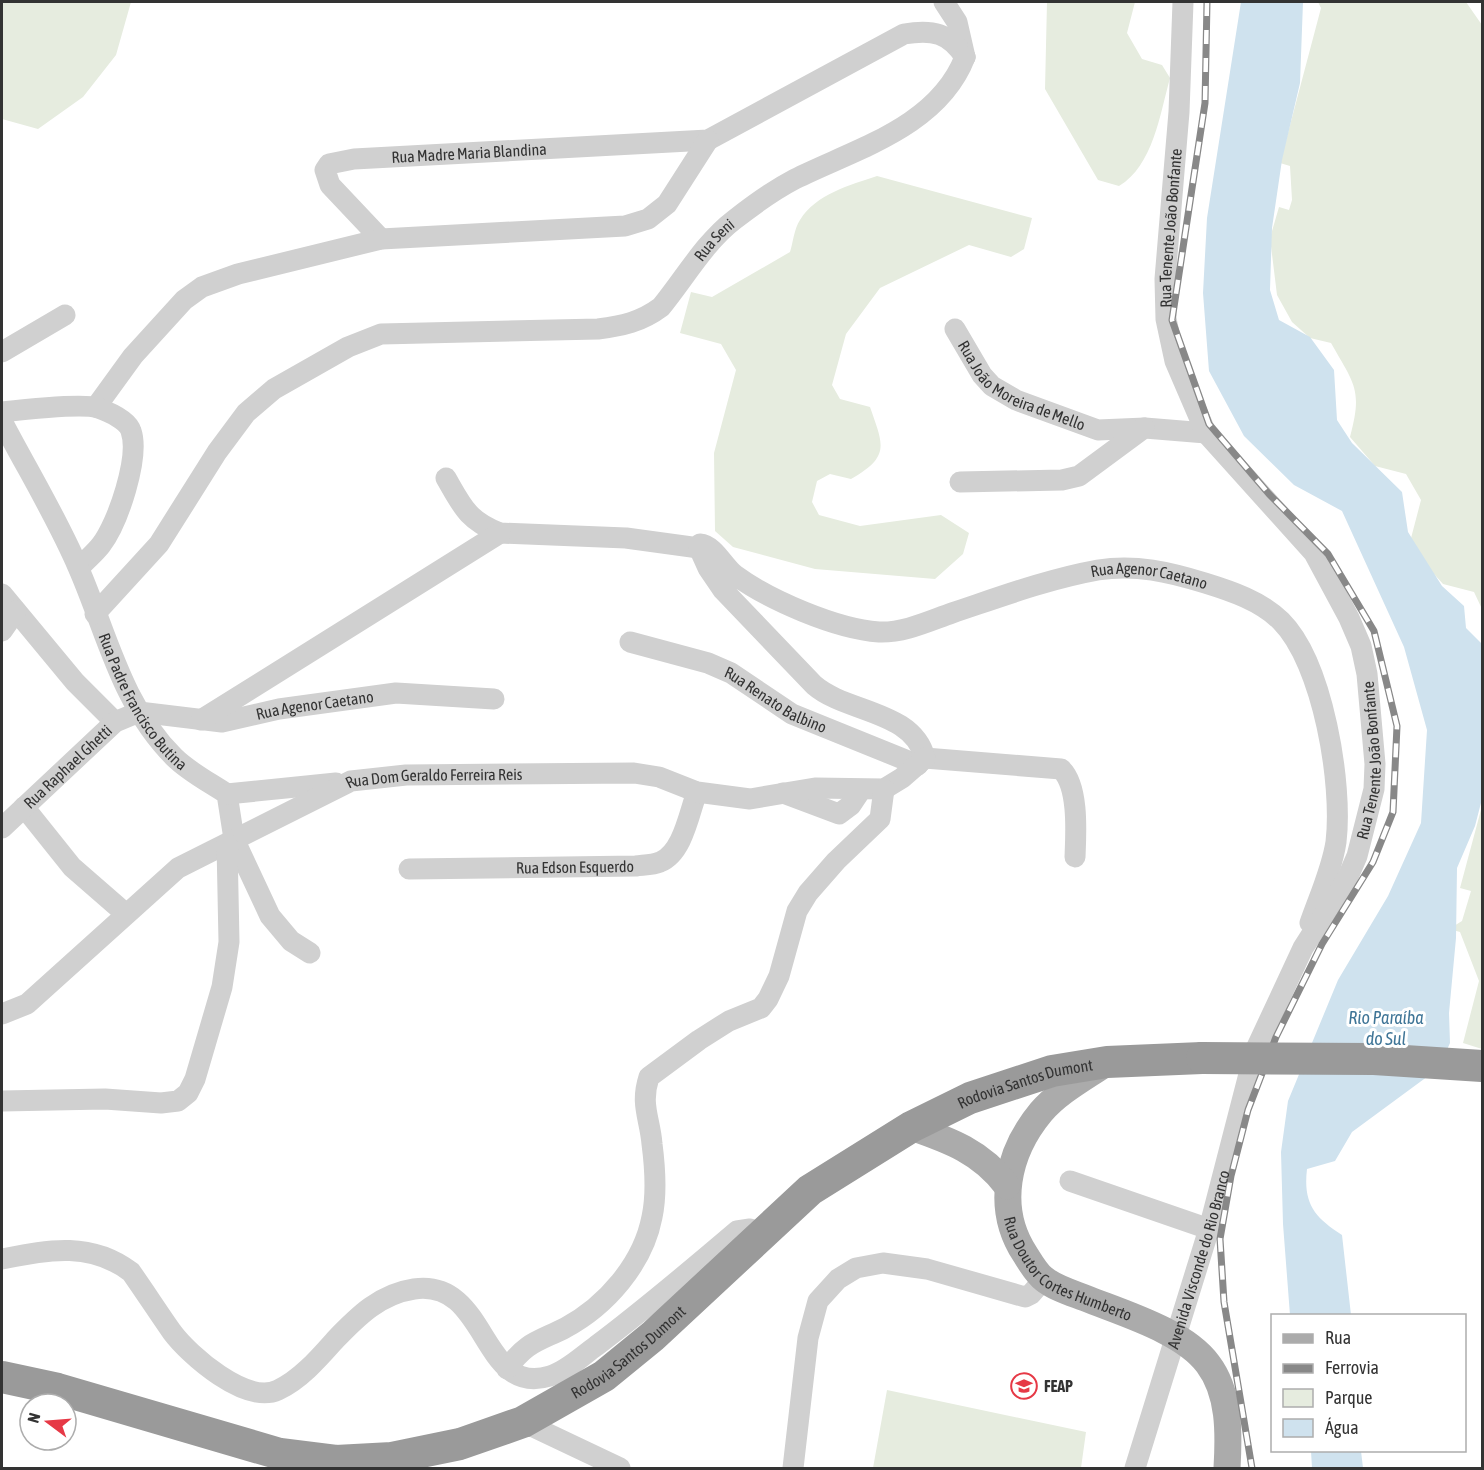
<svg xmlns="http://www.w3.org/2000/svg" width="1484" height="1470" font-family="'Asap Condensed',sans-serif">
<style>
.green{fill:#e6ecdf}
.water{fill:#cfe2ee}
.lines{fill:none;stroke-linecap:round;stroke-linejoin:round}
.minor{stroke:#d0d0d0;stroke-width:21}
.major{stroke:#ababab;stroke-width:27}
.highway{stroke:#9a9a9a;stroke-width:32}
.rail-casing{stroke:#888;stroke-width:7}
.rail{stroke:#fff;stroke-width:4.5;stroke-dasharray:14;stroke-linecap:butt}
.highway-bridge{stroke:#9a9a9a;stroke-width:32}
.labels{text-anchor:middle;stroke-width:6;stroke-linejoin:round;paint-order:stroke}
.street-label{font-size:16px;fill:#333;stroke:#fff}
.poi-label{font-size:16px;font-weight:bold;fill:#333;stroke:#fff;text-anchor:start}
.water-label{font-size:18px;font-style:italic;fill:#3f7597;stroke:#fff}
</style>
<rect width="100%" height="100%" fill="#fff"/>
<!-- green -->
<path class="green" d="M2,2H131L116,55L83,97L38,129L2,119Z
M1047,2H1135L1127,33L1142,59L1162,65L1170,78C1160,114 1153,166 1119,186L1098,180L1045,89Z
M1318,2H1466L1482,25V609L1474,592L1443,584L1417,555L1410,542L1421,500L1406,474L1375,466L1350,437C1363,389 1354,384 1331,343L1310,338L1292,322L1277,295L1270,238L1279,207L1289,210L1292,200L1290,166L1280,163L1321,8Z
M877,176L1032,218L1024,249L1011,257L969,245L880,288L846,334L832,385L840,399L870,407C883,445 891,456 851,479L830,474L817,481L812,502L819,515L860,526L941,515L969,533L963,554L935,579L815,569L733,547L715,531L714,453L736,370L721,344L680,333L691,292L712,297L790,252C793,243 794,229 800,220C816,194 850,185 877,176Z
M1482,806V1049L1463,1043L1479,981L1460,932L1449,929L1462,921L1471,891L1460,888Z
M887,1390L1086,1432L1081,1468H873Z"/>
<!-- water -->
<path class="water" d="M1241,2H1303L1300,83L1282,160L1272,228L1270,290L1279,320L1310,337L1334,370L1337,420L1352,443L1402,492L1408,532L1442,586L1464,606L1466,628L1482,644V799L1475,826L1457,868L1456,938L1449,1013L1450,1043L1439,1068L1352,1132L1335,1161L1307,1169C1303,1203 1314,1217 1342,1235L1351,1315H1290L1283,1224L1281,1152L1288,1101L1338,980L1388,896L1421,823L1427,730L1404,647L1342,511L1294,485L1244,436L1209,371L1203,293L1207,218Z
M1311,1451H1361L1363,1468H1312Z"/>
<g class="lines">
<!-- minor -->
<g class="minor">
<path d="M944,2L957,22L965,57"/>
<path id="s1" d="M381,239L330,185L325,170L329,164L354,159L708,140L904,34C933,29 949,33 965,57"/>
<path id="s2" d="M955,329L982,375L992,386L1016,400L1098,430L1145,428L1206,433"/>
<path d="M2,352L65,315"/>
<path d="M96,407L133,356L184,300L202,287L238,274L381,239L625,226L648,219L667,204L708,140"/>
<path d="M2,412C20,410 83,403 98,408C109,412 128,420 131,431C140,457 118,523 101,545C95,553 86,560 79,568"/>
<path id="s3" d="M2,421C27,469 56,516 78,567C107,633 121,704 174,757C189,772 209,782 227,794L234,839L270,916L291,941L310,953"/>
<path d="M446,478C462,506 468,521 500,533L626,538L699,548"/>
<path d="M960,482L1062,480L1079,476L1144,428"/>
<path d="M2,594L75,682L115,722"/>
<path id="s4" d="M95,614L159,544L217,452L246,413L274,389L348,347L381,334L598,329C622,326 641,322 661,307C684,279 705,242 734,220C753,205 774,190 795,179C855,149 938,127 965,57"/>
<path d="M2,631L16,611"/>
<path id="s5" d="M630,642L708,663L731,673L792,714L918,765"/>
<path id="s6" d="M139,712L222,722L279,709L396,693L494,699"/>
<path d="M201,720L500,533"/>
<path id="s7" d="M925,758C913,710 846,713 814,685L723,590L708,568L699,548L700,544C714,545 724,567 735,575C769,600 836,629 879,632C904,633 929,621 952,613C1000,597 1048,579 1098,570C1136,564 1169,572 1205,583C1231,591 1261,601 1281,621C1323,663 1343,784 1336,842C1332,869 1319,897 1310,923"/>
<path d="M925,758L1061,769C1079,786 1076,833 1075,857"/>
<path d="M783,793L839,814L851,805L861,790"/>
<path d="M227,794L336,783"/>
<path d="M24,807L72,867L126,914"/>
<path id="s8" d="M2,828L115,722L139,712"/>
<path id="s9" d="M409,869L636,866C643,865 653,865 660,862C683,853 689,813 697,792"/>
<path id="s10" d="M2,1014L27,1004L178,868L351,781L406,775L634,773L659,777L697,792L750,799L815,788L884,789L902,778L925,758"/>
<path d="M2,1101L105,1099L161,1103L178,1101L188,1093L195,1079L222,987L229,942L227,844"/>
<path d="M1070,1181L1209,1229"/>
<path d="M2,1259C48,1250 90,1241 131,1272C145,1292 158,1312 172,1332C189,1355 246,1405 278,1390C300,1380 319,1358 335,1340C358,1316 380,1294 414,1289C489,1278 480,1398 550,1376C567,1371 582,1356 596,1346C644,1310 690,1271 737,1231L750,1229L762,1234"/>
<path d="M507,1369C526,1342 537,1342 565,1328C606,1306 643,1264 652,1217C657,1194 655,1167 652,1144C650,1118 640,1105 649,1077L699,1040L729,1021L761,1008L768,999L779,976L797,911L808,893L836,861L880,819L884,789"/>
<path d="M523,1422L620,1468"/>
<path d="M793,1468L808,1338L818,1301L838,1279L856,1268L883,1263L927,1269L1025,1297L1031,1294L1044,1279"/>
<path id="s11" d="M1135,1468L1209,1229L1255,1051L1303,948L1347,879L1357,856L1374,789L1375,764L1367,674L1361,646L1349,618L1314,553L1206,433L1175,361L1166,319L1165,279L1179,112L1183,2"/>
</g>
<!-- major -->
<g class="major">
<path id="s12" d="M1106,1063C1084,1078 1058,1092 1041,1112C1007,1153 995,1208 1025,1254C1030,1262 1037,1274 1044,1279C1055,1288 1072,1293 1085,1298C1122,1313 1184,1331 1208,1364C1230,1393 1229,1434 1227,1468"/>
<path d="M911,1127C949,1140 982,1152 1007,1186"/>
</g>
<!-- highway -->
<path class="highway" id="s13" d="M2,1377L58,1389L280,1454L336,1461L392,1458L460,1444L523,1422L604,1376L653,1336L810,1190L911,1127L970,1098L1052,1071L1107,1062L1202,1058"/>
<!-- rail casing -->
<g class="rail-casing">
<path id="rail" d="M1207,2L1205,103L1172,320L1209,424L1269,494L1328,554L1374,631L1397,726L1393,812L1373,862L1322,944L1276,1037L1248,1110L1231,1176L1220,1239L1224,1302L1252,1468"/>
</g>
<!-- rail -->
<use href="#rail" class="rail"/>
<!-- highway-bridge -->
<path class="highway-bridge" d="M1202,1058L1374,1059L1482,1066"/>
</g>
<!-- icons -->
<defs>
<g id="school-ring" transform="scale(1.35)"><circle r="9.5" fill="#fff" stroke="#e63946" stroke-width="1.5"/><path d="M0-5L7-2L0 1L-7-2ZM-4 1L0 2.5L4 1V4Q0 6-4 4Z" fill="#e63946"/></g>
</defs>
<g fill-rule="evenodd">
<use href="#school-ring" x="1024" y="1386"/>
</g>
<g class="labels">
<!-- street labels -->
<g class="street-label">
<text dy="6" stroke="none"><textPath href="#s1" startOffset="238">Rua Madre Maria Blandina</textPath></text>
<text dy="6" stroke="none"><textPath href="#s11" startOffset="1346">Rua Tenente João Bonfante</textPath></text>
<text dy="6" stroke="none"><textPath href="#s4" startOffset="780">Rua Seni</textPath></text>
<text dy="6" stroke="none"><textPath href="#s2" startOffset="92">Rua João Moreira de Mello</textPath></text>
<text dy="6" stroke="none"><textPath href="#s7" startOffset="806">Rua Agenor Caetano</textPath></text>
<text dy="6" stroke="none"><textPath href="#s3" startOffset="315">Rua Padre Francisco Butina</textPath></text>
<text dy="6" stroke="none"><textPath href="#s5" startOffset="158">Rua Renato Balbino</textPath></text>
<text dy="6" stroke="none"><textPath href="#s6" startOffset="178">Rua Agenor Caetano</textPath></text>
<text dy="6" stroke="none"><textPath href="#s11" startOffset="752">Rua Tenente João Bonfante</textPath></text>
<text dy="6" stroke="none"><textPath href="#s8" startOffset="90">Rua Raphael Ghetti</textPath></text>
<text dy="6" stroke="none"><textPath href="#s10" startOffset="507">Rua Dom Geraldo Ferreira Reis</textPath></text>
<text dy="6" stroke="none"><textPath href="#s9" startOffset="166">Rua Edson Esquerdo</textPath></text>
<text dy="6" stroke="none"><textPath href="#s13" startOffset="1150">Rodovia Santos Dumont</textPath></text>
<text dy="6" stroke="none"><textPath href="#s11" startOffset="218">Avenida Visconde do Rio Branco</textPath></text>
<text dy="6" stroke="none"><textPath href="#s12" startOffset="278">Rua Doutor Cortes Humberto</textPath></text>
<text dy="6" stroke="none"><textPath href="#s13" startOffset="664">Rodovia Santos Dumont</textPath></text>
</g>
<!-- poi labels -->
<g class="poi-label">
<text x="1044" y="1392">FEAP</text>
</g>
<!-- water labels -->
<g class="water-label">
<text x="1386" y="1024">Rio Paraíba<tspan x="1386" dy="21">do Sul</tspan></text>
</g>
</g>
<!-- border -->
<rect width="1484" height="1470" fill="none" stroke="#333333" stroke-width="6"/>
<!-- legend -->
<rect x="1271" y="1314" width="195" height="138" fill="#ffffff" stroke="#adadad" stroke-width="1.5"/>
<rect x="1283" y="1334" width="30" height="9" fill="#ababab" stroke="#adadad" stroke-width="1.5"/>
<text x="1325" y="1344" font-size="18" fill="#333333">Rua</text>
<rect x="1283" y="1364" width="30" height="9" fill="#888888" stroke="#adadad" stroke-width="1.5"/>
<text x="1325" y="1374" font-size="18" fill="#333333">Ferrovia</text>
<rect x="1283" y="1389" width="30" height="18" fill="#e6ecdf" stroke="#adadad" stroke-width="1.5"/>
<text x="1325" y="1404" font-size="18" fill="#333333">Parque</text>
<rect x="1283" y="1419" width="30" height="18" fill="#cfe2ee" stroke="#adadad" stroke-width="1.5"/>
<text x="1325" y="1434" font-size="18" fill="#333333">Água</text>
<!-- north arrow -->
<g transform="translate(48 1422) rotate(286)"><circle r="28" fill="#ffffff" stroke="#adadad" stroke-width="1.5"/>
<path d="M0-4.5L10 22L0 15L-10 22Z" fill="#e63946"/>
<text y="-9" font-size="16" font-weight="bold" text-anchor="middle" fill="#333333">N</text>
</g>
</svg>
